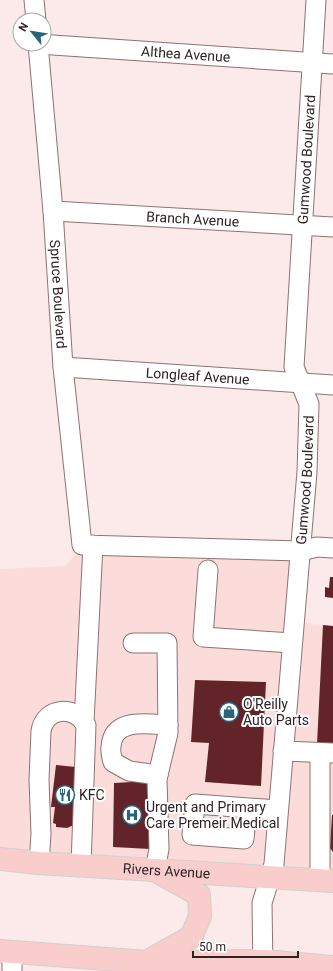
<svg xmlns="http://www.w3.org/2000/svg" width="333" height="971" font-family="Roboto,sans-serif">
<style>
.built{fill:#fbdcdb}
.building{fill:#622428}
.lines{fill:none;stroke-linecap:round;stroke-linejoin:round}
.minor-casing{stroke:#8d7373;stroke-width:21}
.major-casing{stroke:#d1cfcf;stroke-width:24}
.minor{stroke:#fff;stroke-width:19}
.major{stroke:#facdcd;stroke-width:22}
.labels{text-anchor:middle;stroke-width:4;stroke-linejoin:round;paint-order:stroke}
.street-label{font-size:14px;fill:#2e2323;stroke:#fff}
.poi-label{font-size:14px;fill:#2e2323;stroke:#fff;text-anchor:start}
</style>
<rect width="100%" height="100%" fill="#fce9e9"/>
<!-- built -->
<path class="built" d="M82,545L301,551L294,622L333,626V870L0,850V569L66,566Z"/>
<!-- building -->
<path class="building" d="M330,577H333V598L325,597V587L329,588Z
M323,625L333,626V745L317,744Z
M195,680L266,682L261,786L205,782L209,743L191,742Z
M56,765L76,767L74,825L67,828L56,827V824L53,823L55,807H51Z
M150,781V849L113,847L114,783Z
M332,815H333V852L330,848Z"/>
<g class="lines">
<!-- minor casing -->
<g class="minor-casing">
<g id="minor">
<path d="M34,0L36,20"/>
<path id="s1" d="M38,44L53,211L63,367L82,545L301,551L317,547L333,548"/>
<path id="s2" d="M38,44L333,64"/>
<path id="s3" d="M53,211L333,227"/>
<path id="s4" d="M63,367L333,385"/>
<path d="M208,570L203,637L292,643"/>
<path d="M133,643H167L168,733L157,779L159,849L155,870"/>
<path d="M84,722L93,545"/>
<path d="M283,751L333,753"/>
<path d="M158,775L129,771L113,762C112,758 110,751 111,747C113,717 148,724 168,725"/>
<path d="M247,808L244,839L192,835L195,804L278,810"/>
<path d="M39,863L41,834L39,780L41,731C45,707 75,705 86,725L81,866"/>
<path d="M320,880V753"/>
<path d="M12,971V952"/>
<path id="s5" d="M263,971L262,903L274,864L307,472L309,404L294,367L316,0"/>
</g>
</g>
<!-- major casing -->
<g class="major-casing">
<g id="major">
<path id="s6" d="M0,859L39,863L333,881"/>
<path d="M0,951L147,962L264,961L333,967"/>
<path d="M148,961L191,937L200,916L199,895L158,872"/>
</g>
</g>
<!-- minor -->
<use href="#minor" class="minor"/>
<!-- major -->
<use href="#major" class="major"/>
</g>
<!-- icons -->
<defs>
<g id="shop-ring" transform="scale(1)"><circle r="9.5" fill="#fff" stroke="#27657b" stroke-width="1.5"/><path d="M-5-2.5h2.3a2.7 3.5 0 0 1 5.4 0H5L5.5 6h-11ZM-1.5-2.5h3a1.5 2.3 0 0 0-3 0Z" fill="#27657b"/></g>
<g id="restaurant-ring" transform="scale(1)"><circle r="9.5" fill="#fff" stroke="#27657b" stroke-width="1.5"/><path d="M-5-6h1v4h1v-4h1v4h1v-4h1v5L-1.5 .5V6h-2V.5L-5-1ZM5-6V6H3V1.5H1.5Q1.5-4 5-6Z" fill="#27657b"/></g>
<g id="hospital-ring" transform="scale(1)"><circle r="9.5" fill="#fff" stroke="#27657b" stroke-width="1.5"/><path d="M-5-5h3v3.5h4V-5h3V5h-3V1.5h-4V5h-3Z" fill="#27657b"/></g>
</defs>
<g fill-rule="evenodd">
<use href="#shop-ring" x="229" y="712"/>
<use href="#restaurant-ring" x="65" y="795"/>
<use href="#hospital-ring" x="132" y="815"/>
</g>
<g class="labels">
<!-- street labels -->
<g class="street-label">
<text dy="5" stroke="none"><textPath href="#s2" startOffset="148">Althea Avenue</textPath></text>
<text dy="5" stroke="none"><textPath href="#s5" startOffset="818">Gumwood Boulevard</textPath></text>
<text dy="5" stroke="none"><textPath href="#s3" startOffset="140">Branch Avenue</textPath></text>
<text dy="5" stroke="none"><textPath href="#s1" startOffset="251">Spruce Boulevard</textPath></text>
<text dy="5" stroke="none"><textPath href="#s4" startOffset="135">Longleaf Avenue</textPath></text>
<text dy="5" stroke="none"><textPath href="#s5" startOffset="494">Gumwood Boulevard</textPath></text>
<text dy="5" stroke="none"><textPath href="#s6" startOffset="167">Rivers Avenue</textPath></text>
</g>
<!-- poi labels -->
<g class="poi-label">
<text x="243" y="709">O'Reilly<tspan x="243" dy="16">Auto Parts</tspan></text>
<text x="79" y="800">KFC</text>
<text x="146" y="812">Urgent and Primary<tspan x="146" dy="16">Care Premeir Medical</tspan></text>
</g>
</g>
<!-- north arrow -->
<g transform="translate(32 32) rotate(300)"><circle r="19" fill="#ffffff" stroke="#aba7a7"/>
<path d="M0-3L7 15L0 10L-7 15Z" fill="#27657b"/>
<text y="-6" font-size="11" font-weight="bold" text-anchor="middle" fill="#2e2323">N</text>
</g>
<!-- scale -->
<path d="M193 951v6h105v-6" fill="none" stroke="#2e2323" stroke-width="2"/>
<text x="199" y="951" font-size="12" fill="#2e2323" stroke="#ffffff" stroke-width="3" paint-order="stroke">50 m</text>
</svg>
